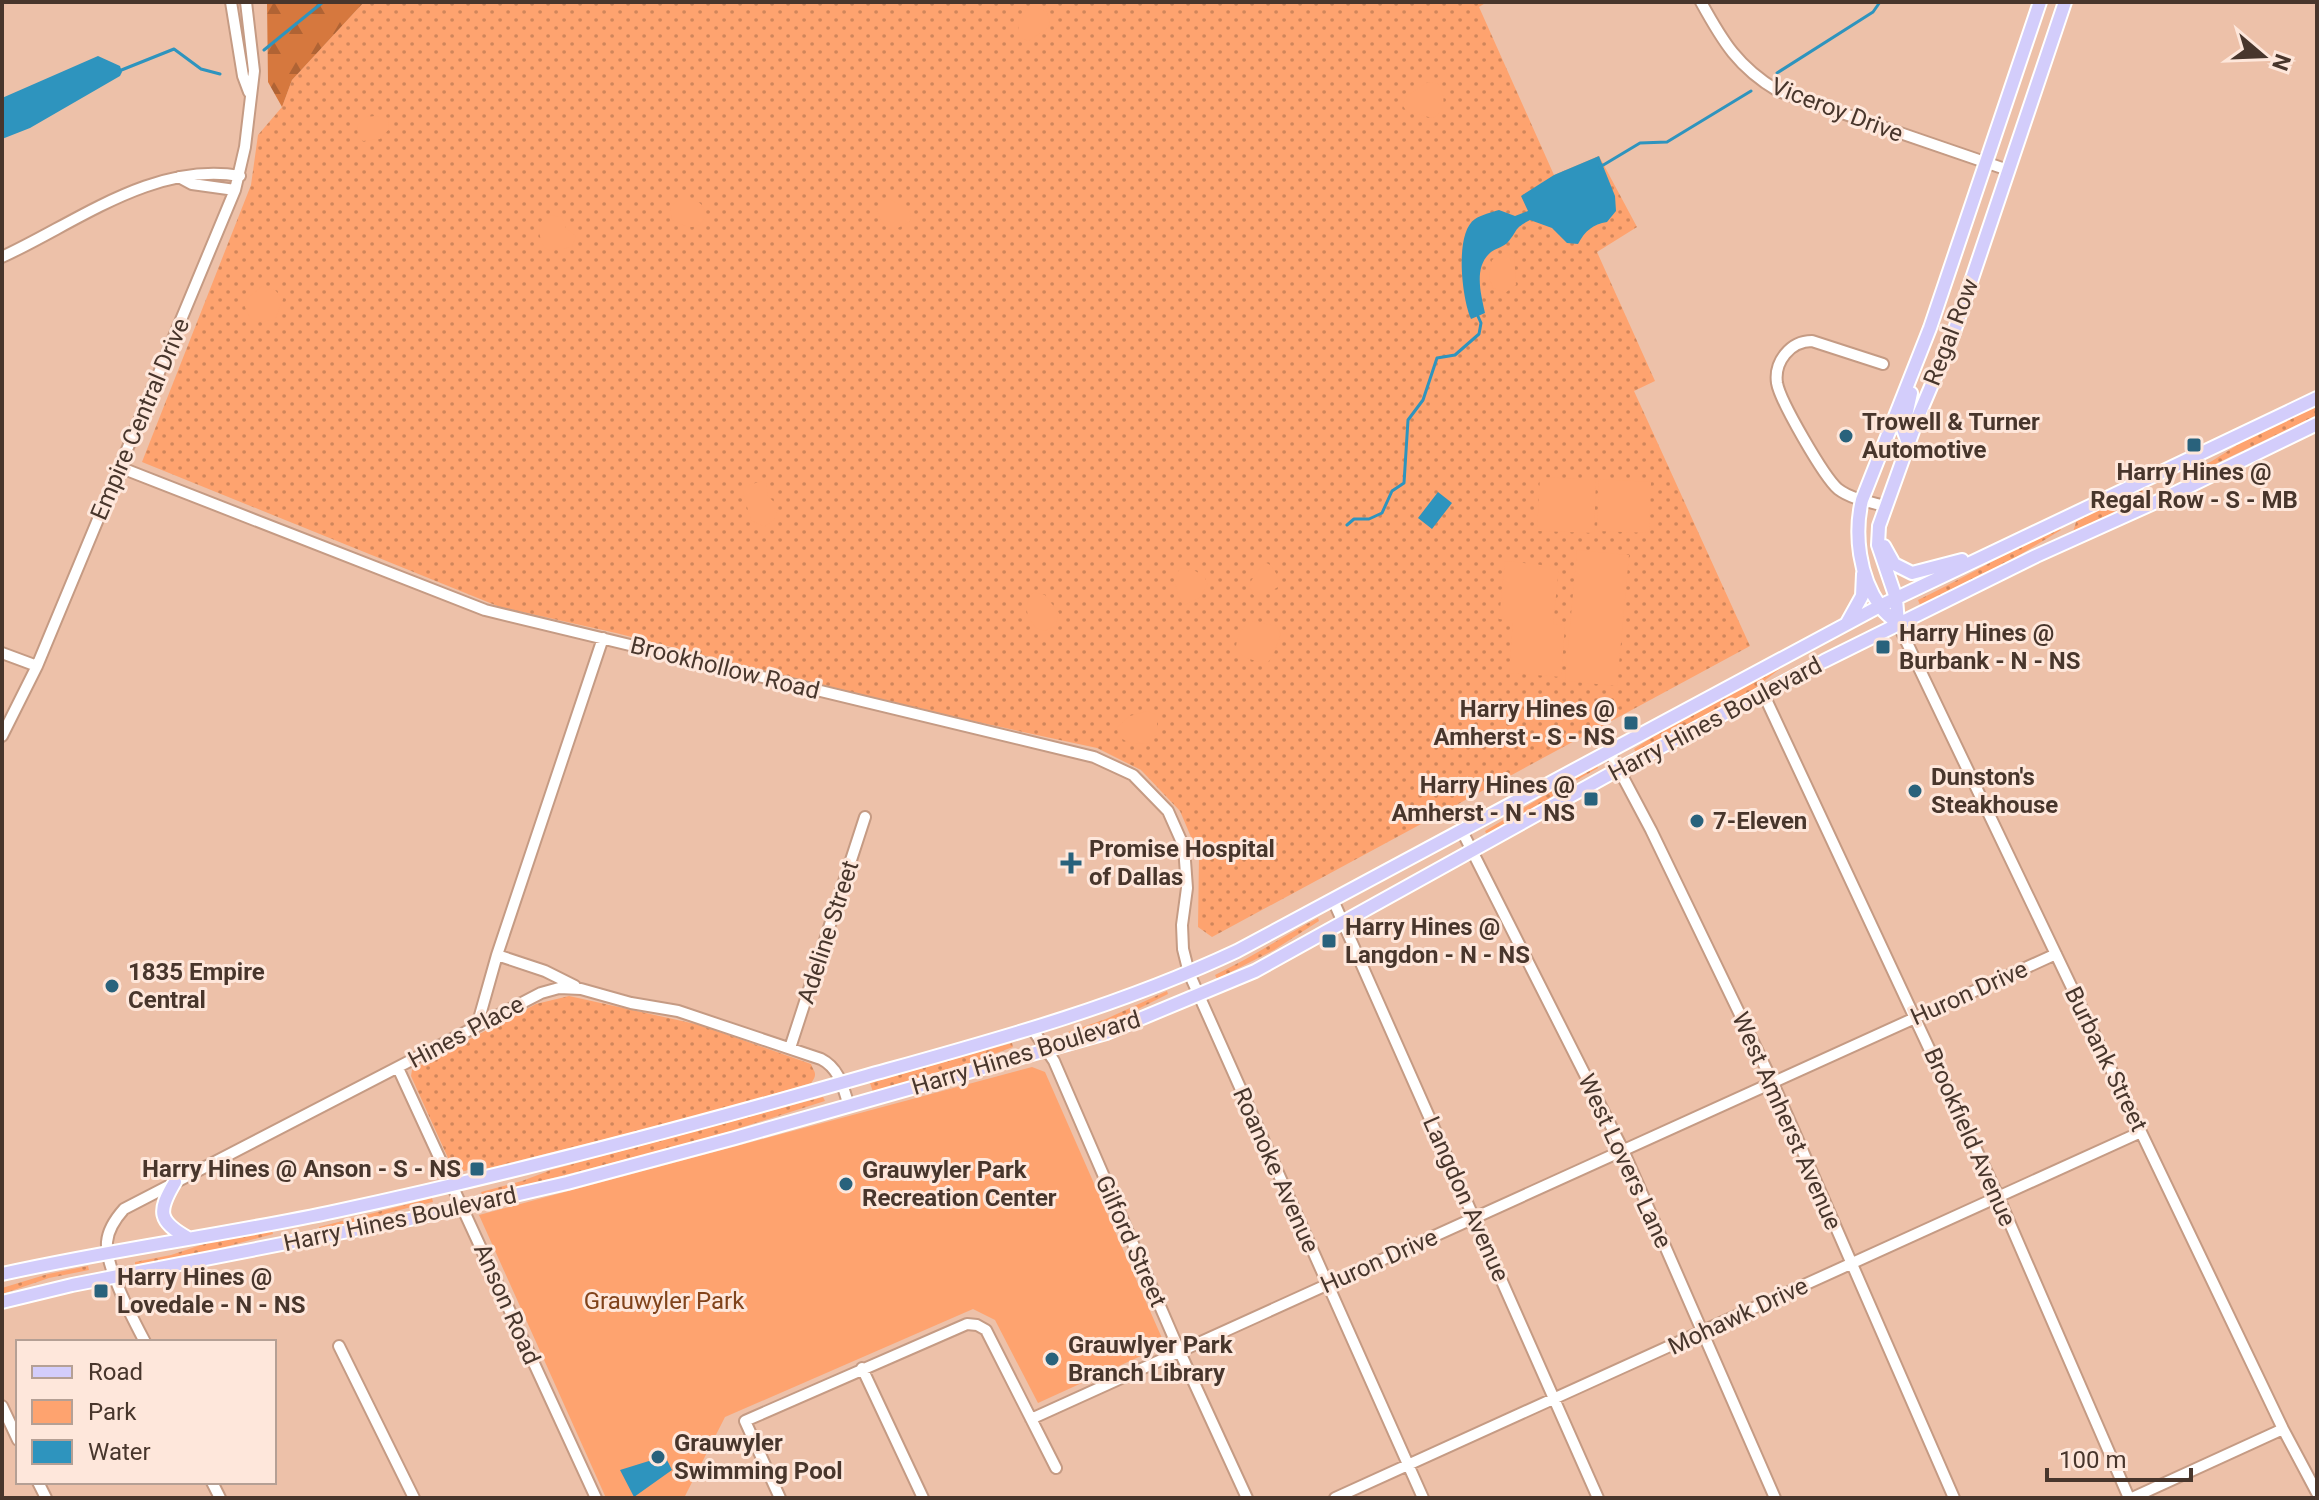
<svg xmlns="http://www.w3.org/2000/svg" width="2319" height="1500" font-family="Roboto,sans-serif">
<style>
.grass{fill:url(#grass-dots)}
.forest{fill:url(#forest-firs)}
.park{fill:#fea36f}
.water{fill:#2e94be}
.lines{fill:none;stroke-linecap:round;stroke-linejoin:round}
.stream{stroke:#2e94be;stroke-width:3}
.minor-casing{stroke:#c59b84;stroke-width:14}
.major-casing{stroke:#fff;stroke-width:16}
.minor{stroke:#fff;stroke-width:10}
.major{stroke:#d3cdfb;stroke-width:12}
.poi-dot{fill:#29627c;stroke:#fee7db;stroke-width:3}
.labels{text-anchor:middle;stroke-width:6;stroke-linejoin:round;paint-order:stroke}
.street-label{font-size:24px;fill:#48362c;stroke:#fee7db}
.poi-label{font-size:24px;font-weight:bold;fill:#48362c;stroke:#fee7db;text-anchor:start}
.park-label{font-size:24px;fill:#81431b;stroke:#fee7db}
</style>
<defs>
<pattern id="grass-dots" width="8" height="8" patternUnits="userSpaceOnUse" patternTransform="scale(2)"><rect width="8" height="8" fill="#fea36f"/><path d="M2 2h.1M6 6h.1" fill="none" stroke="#d0865b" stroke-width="1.8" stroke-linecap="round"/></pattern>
<pattern id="forest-firs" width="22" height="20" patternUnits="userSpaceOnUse" patternTransform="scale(2)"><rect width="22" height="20" fill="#d6783e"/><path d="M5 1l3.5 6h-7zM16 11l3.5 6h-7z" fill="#b06334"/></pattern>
</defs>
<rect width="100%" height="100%" fill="#edc1a9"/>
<!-- grass -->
<path class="grass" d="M364,2H1487L1479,7L1554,175L1599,156L1637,227L1597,252L1655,381L1634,391L1750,646L1212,937L1198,927L1199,856L1180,811L1141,770L1097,748L899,705L616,633L500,607L142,462L251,185L258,135L282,107L292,80Z
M2317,406V415L2184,479L2182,476L2212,461L2242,442Z
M2141,489L2143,492L2112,513L2073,532L2077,519Z
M2059,528L2061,530L1993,571L1920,605L1918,600C1966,577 2011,550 2059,528Z
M1783,662L1785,665L1746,695L1637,754L1634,749L1685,716Z
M1597,764L1598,768L1563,788L1538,807L1487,835L1485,831Z
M1318,918L1319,921L1274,950L1217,979L1215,975C1251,958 1283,936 1318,918Z
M1167,991L1168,994L1116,1020L1070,1036L1068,1032L1106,1019Z
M569,996L700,1025L811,1064C813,1071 819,1073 811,1083L706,1114L481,1170L482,1167L479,1165L465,1171L453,1169L411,1076L412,1070L536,1004Z
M1012,1043L1013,1047L953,1069L873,1092L870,1083Z
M823,1097L825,1101L705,1139L483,1196L481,1192L522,1181L551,1170Z
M432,1198L433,1202C395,1210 358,1223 319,1231V1227Z
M272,1230L273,1234L210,1251L135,1266V1262L171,1255L207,1243Z
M88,1266L89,1270L49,1278L2,1294V1288L48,1274Z"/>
<!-- forest -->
<path class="forest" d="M267,2H364L292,80L282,107L268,82Z"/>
<!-- park -->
<path class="park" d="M1032,5L1047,12L1050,23L1048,28L1028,41L1020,38L1018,33L1019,21L1027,8Z
M1428,82L1438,84C1446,95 1446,111 1433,118L1407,112L1403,106L1405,97Z
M375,116L388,118L389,129L380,139L363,141L358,136L357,126L366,117Z
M889,199L910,211L911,221L894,230C880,228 875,212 879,201Z
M678,200C684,200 693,199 698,202C710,209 705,227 692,227C686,227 678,223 672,220L670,208Z
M548,215L562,217L566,228L576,236L572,247L550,251L544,247C538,236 536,221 548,215Z
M1505,252L1514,256L1516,285L1505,293L1493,288L1489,277L1492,260Z
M262,286L275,290L283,299L275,320L256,322L250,318L245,307L247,299Z
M1540,477L1596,480L1594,533L1537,531Z
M1599,479L1651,482L1649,533L1597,531Z
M762,481L766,483L768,496L778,506L776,518L764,527L751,520L743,493L746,486Z
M1577,550L1629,555L1617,686L1565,681Z
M1505,561L1559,567L1553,624L1565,625L1561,677L1509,673L1513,621L1499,619Z
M1266,563C1274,565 1280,579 1278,587L1261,597L1253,595L1249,584L1262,565Z
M1190,568L1204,576L1208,584L1199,598L1185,605L1178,596L1174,577L1180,569Z
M1033,592L1045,595L1059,613L1056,625L1045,631L1036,628C1026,616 1023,606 1033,592Z
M1251,621L1276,626L1281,634L1272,658L1266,664L1246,658L1236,650C1236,638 1240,628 1251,621Z
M1147,711L1157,715V733L1150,743C1138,745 1126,744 1118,735L1117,727L1130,716Z
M1032,1067L1045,1072L1165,1345L1038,1403L995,1320L973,1309L725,1417L684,1498H606L479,1215Z"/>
<!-- water -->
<path class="water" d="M98,56L120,66L122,72L120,76L30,128L2,139V98Z
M1599,156L1615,196L1616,211L1607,222C1593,224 1585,231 1578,244L1567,243L1552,228L1530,220C1513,229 1519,229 1508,242C1504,247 1496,248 1491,252C1473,267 1481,294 1485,313L1471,319C1462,299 1454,233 1475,219C1481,215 1492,212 1499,210L1515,216L1528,211L1521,196L1554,175Z
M1438,492L1452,503L1432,529L1418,518Z
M665,1456L672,1470L634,1497L620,1470Z"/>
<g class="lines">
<!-- stream -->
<path class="stream" d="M264,50L323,2
M119,71L174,49L201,69L220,74
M1777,73L1873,12L1880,2
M1600,167L1640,143L1667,142L1751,91
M1347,525L1354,519H1369L1382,513L1392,491L1404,483L1408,420L1423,400L1437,358L1455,355L1479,334L1481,323L1477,314"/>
<!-- minor casing -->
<g class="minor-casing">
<path id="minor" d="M231,2L243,76L249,92
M1701,2C1723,42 1738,67 1778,91L2008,170
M179,177L192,184L235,190
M2,257C76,223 154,161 240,176
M1883,364L1812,341C1790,341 1774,362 1777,383C1780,401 1824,477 1838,489C1851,499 1870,502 1885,506
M119,467L485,610L1094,757L1133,775L1168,811L1184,847L1187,888L1182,925L1183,949L1189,973L1423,1498
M1898,624L2283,1429L2317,1493
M2,653L37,666
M1763,693L1998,1196L2129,1498
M2,736L37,666L235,190L245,147L254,71L246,2
M1608,749L1651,830L1773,1083L1954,1498
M1462,831L1623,1150L1775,1498
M1333,900L1598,1498
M497,955L545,971L575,986
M477,1026L497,955L603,638
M1033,1030L1054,1061L1179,1350L1247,1498
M790,1048L865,817
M398,1068L596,1498
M145,1342C133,1319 105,1267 107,1242C108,1229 116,1218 124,1209L541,993L559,988L581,989L631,1003L678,1011L821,1059C839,1068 843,1087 849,1106
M339,1346L414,1498
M862,1368L923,1498
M2,1406L18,1440
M1031,1419L2056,954
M38,1482L46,1498
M212,1482L220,1498
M780,1498L745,1421L967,1324L977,1325L986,1330L1056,1468
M1335,1498L2141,1132
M2132,1498L2283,1429"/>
</g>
<!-- major casing -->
<g class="major-casing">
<path id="major" d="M1908,443L1903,429L1911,393
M1884,546L1894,564L1912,573L1962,560
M1847,623L1862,596L1863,574
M1898,624C1892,618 1884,613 1880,606C1859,576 1854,534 1862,500L1930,328L2040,2
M1898,624L1896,598L1878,545L1879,526L1918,417L1953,335L2065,2
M175,1182C157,1212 158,1221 188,1238
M2,1274C113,1249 226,1235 337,1211C515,1173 691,1126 866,1076C995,1040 1115,1008 1237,951L1880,606L2317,398
M2,1302L72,1285L410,1219L567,1183L735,1138L1106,1033L1255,971L1619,769L1824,661L2036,556L2167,497L2317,424"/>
</g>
<!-- minor -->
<use href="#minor" class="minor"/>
<!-- major -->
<use href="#major" class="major"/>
</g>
<!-- markers -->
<g class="poi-dot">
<circle cx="1846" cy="436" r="8"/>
<rect x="2186" y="437" width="16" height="16" rx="4"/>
<rect x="1875" y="639" width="16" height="16" rx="4"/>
<rect x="1623" y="715" width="16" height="16" rx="4"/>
<circle cx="1915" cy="791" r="8"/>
<rect x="1583" y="791" width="16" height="16" rx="4"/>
<circle cx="1697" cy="821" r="8"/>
<path d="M1067 851h8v8h8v8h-8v8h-8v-8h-8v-8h8z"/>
<rect x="1321" y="933" width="16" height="16" rx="4"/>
<circle cx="112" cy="986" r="8"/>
<rect x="469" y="1161" width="16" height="16" rx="4"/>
<circle cx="846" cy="1184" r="8"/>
<rect x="93" y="1283" width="16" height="16" rx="4"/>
<circle cx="1052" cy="1359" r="8"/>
<circle cx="658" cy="1457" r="8"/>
</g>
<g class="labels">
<!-- street labels -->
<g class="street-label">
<text transform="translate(1837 110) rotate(21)" y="8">Viceroy Drive</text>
<text transform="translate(1951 332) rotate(-69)" y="8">Regal Row</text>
<text transform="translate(140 419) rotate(-67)" y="8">Empire Central Drive</text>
<text transform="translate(725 668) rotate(14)" y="8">Brookhollow Road</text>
<text transform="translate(1715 719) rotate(-28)" y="8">Harry Hines Boulevard</text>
<text transform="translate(828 932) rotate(-72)" y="8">Adeline Street</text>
<text transform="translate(1969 993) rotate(-24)" y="8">Huron Drive</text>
<text transform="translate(466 1032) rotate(-28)" y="8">Hines Place</text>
<text transform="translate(1026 1053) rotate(-17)" y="8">Harry Hines Boulevard</text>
<text transform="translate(2106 1059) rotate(64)" y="8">Burbank Street</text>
<text transform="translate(1787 1121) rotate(66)" y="8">West Amherst Avenue</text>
<text transform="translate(1970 1137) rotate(66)" y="8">Brookfield Avenue</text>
<text transform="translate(1625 1161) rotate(65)" y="8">West Lovers Lane</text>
<text transform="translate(1276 1170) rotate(66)" y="8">Roanoke Avenue</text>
<text transform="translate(1466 1199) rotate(66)" y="8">Langdon Avenue</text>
<text transform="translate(400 1219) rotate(-12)" y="8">Harry Hines Boulevard</text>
<text transform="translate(1131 1241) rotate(66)" y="8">Gilford Street</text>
<text transform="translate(1379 1261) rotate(-24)" y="8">Huron Drive</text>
<text transform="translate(507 1304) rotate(66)" y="8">Anson Road</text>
<text transform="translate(1738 1316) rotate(-25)" y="8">Mohawk Drive</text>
</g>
<!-- poi labels -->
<g class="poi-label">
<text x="1862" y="430">Trowell &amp; Turner<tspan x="1862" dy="28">Automotive</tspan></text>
<text x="2194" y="480" text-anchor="middle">Harry Hines @<tspan x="2194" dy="28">Regal Row - S - MB</tspan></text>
<text x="1899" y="641">Harry Hines @<tspan x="1899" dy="28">Burbank - N - NS</tspan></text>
<text x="1615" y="717" text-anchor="end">Harry Hines @<tspan x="1615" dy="28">Amherst - S - NS</tspan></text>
<text x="1931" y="785">Dunston's<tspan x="1931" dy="28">Steakhouse</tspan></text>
<text x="1575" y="793" text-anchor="end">Harry Hines @<tspan x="1575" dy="28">Amherst - N - NS</tspan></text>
<text x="1713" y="829">7-Eleven</text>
<text x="1089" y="857">Promise Hospital<tspan x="1089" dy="28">of Dallas</tspan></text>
<text x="1345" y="935">Harry Hines @<tspan x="1345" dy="28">Langdon - N - NS</tspan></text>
<text x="128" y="980">1835 Empire<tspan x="128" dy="28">Central</tspan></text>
<text x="461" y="1177" text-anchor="end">Harry Hines @ Anson - S - NS</text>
<text x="862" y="1178">Grauwyler Park<tspan x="862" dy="28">Recreation Center</tspan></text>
<text x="117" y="1285">Harry Hines @<tspan x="117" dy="28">Lovedale - N - NS</tspan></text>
<text x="1068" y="1353">Grauwlyer Park<tspan x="1068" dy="28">Branch Library</tspan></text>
<text x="674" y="1451">Grauwyler<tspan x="674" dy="28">Swimming Pool</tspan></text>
</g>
<!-- park labels -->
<g class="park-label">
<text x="664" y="1309">Grauwyler Park</text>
</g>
</g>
<!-- border -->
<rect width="2319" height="1500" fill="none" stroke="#48362c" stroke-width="8"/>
<!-- legend -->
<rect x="16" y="1340" width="260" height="144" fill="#fee7db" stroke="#b5a095" stroke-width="2"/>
<rect x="32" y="1366" width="40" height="12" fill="#d3cdfb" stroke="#b5a095" stroke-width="2"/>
<text x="88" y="1380" font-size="24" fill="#48362c">Road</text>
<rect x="32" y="1400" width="40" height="24" fill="#fea36f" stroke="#b5a095" stroke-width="2"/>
<text x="88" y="1420" font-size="24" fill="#48362c">Park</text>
<rect x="32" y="1440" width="40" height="24" fill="#2e94be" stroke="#b5a095" stroke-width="2"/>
<text x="88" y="1460" font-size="24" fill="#48362c">Water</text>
<!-- north arrow -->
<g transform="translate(2263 56) rotate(109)" stroke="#fee7db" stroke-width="6" paint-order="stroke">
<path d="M0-6L14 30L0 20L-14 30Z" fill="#48362c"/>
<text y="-12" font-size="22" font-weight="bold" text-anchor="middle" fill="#48362c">N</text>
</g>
<!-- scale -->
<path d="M2047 1468v12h144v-12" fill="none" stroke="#48362c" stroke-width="4"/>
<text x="2059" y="1468" font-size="24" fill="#48362c" stroke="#fee7db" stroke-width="6" paint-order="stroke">100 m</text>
</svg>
